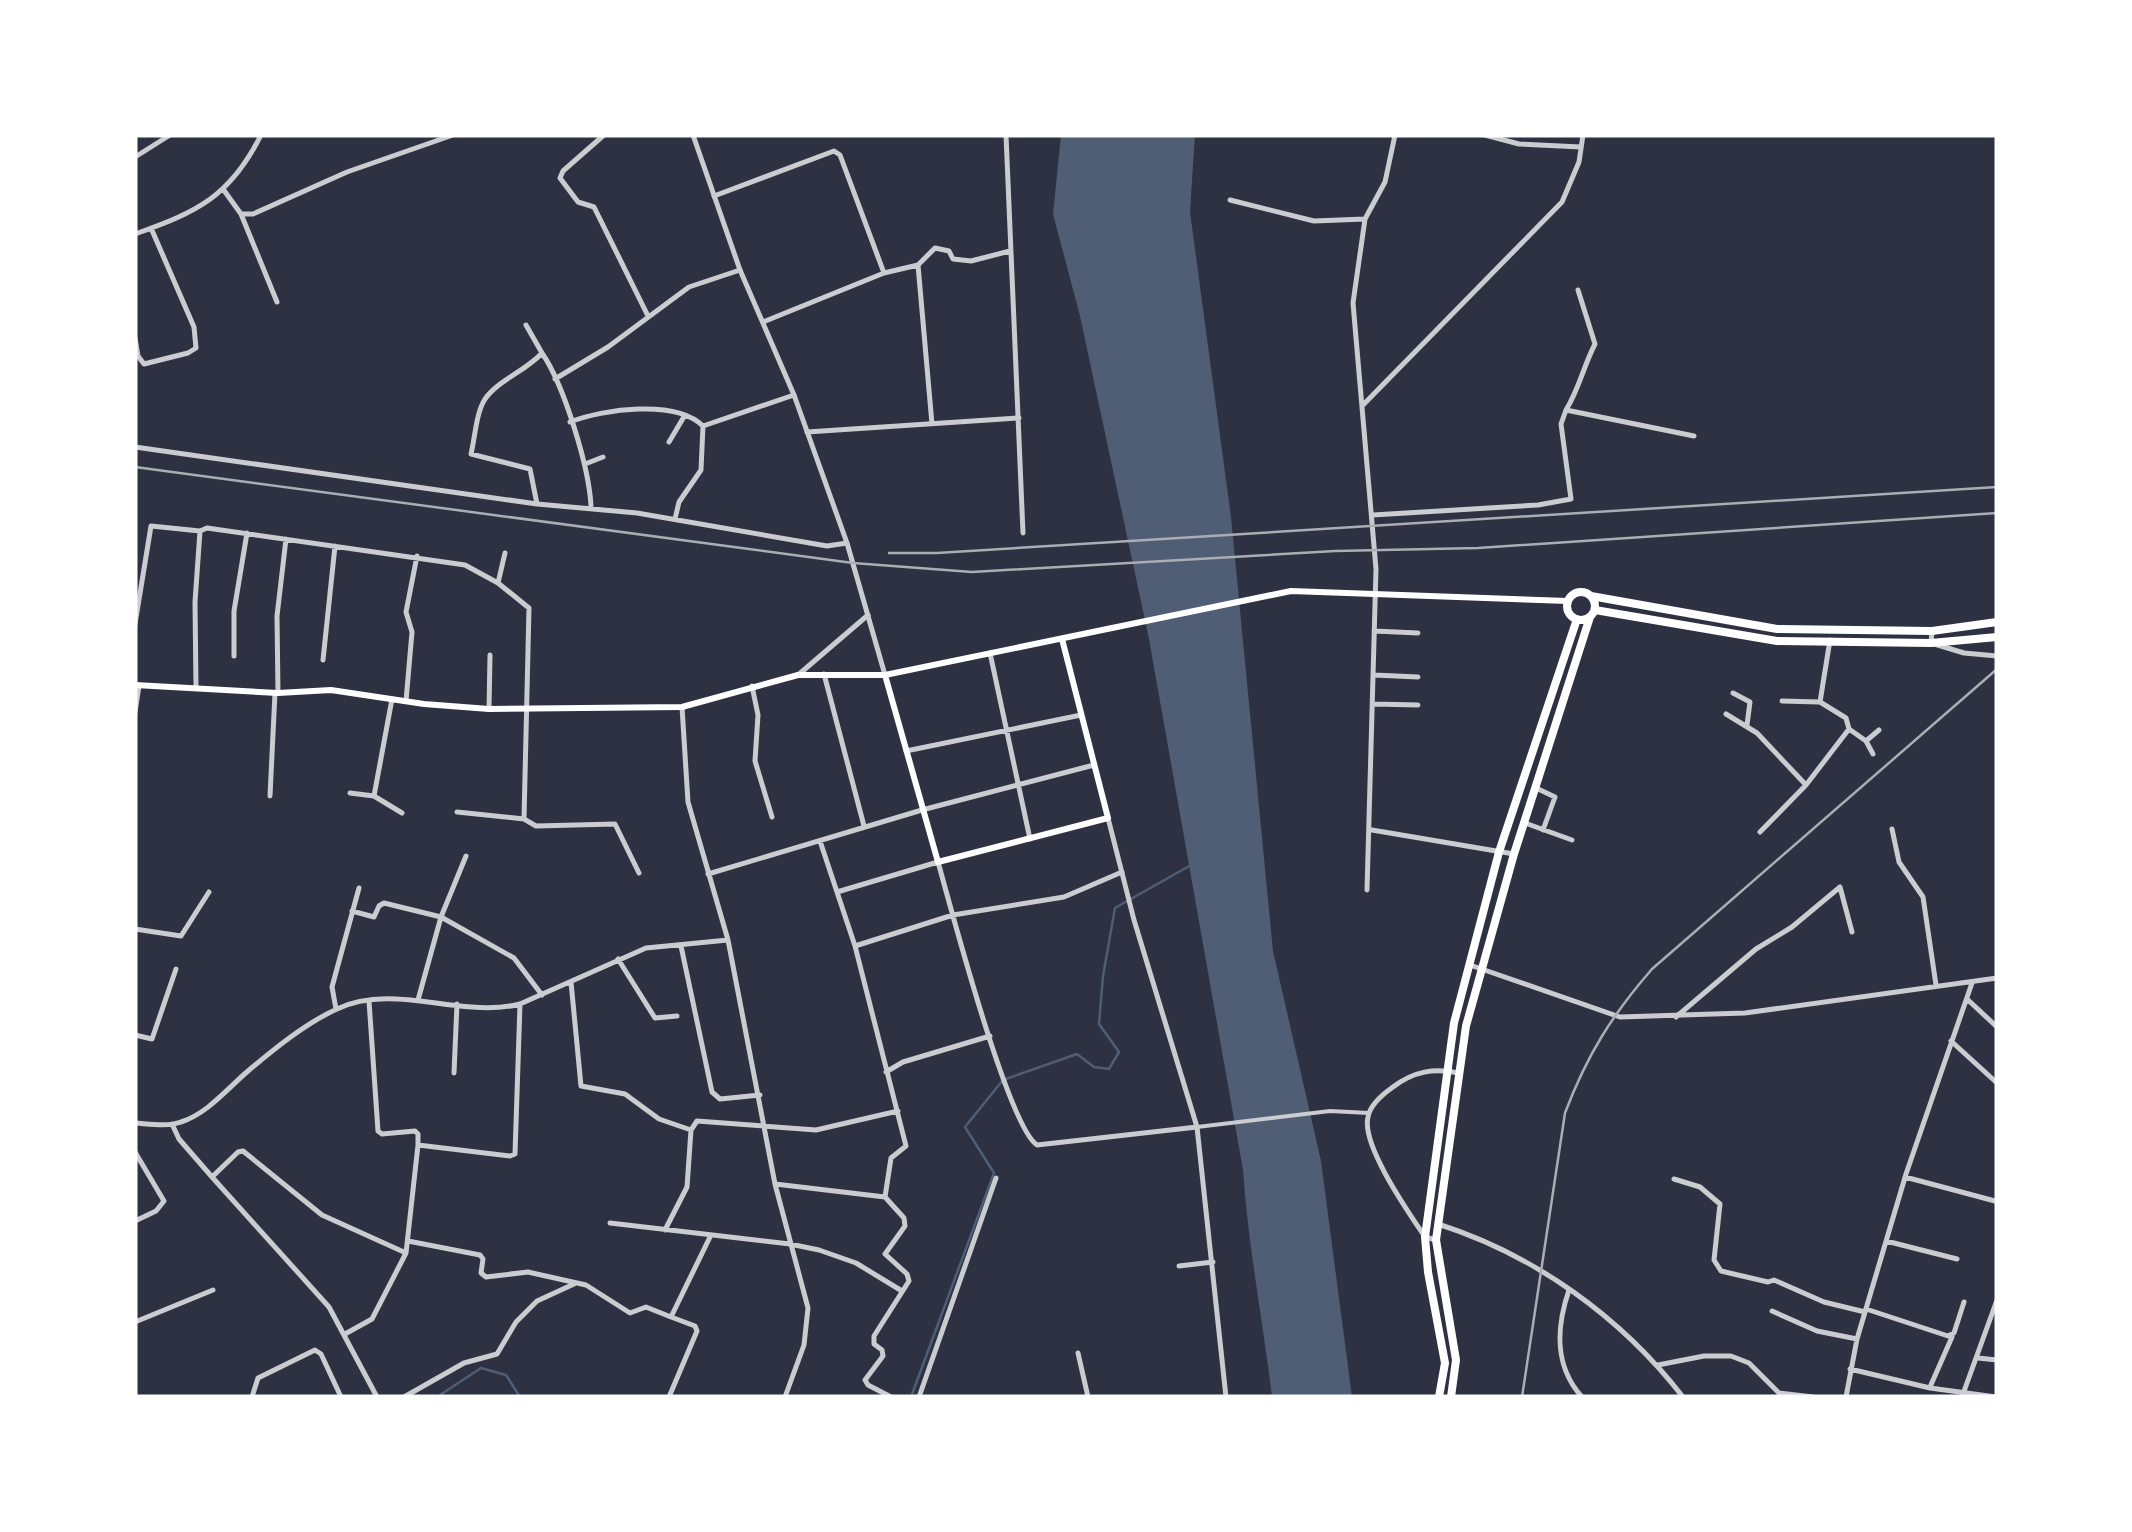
<svg xmlns="http://www.w3.org/2000/svg" width="2132" height="1532" font-family="Raleway,sans-serif">
<style>
.water{fill:#4f5d75}
.lines{fill:none;stroke-linecap:round;stroke-linejoin:round}
.stream{stroke:#4f5d75;stroke-width:2.5}
.pedestrian{stroke:#caccd0;stroke-width:4}
.minor{stroke:#caccd0;stroke-width:5}
.tertiary{stroke:#caccd0;stroke-width:5}
.secondary{stroke:#fff;stroke-width:6}
.trunk{stroke:#fff;stroke-width:8}
.rail{stroke:#abadb3;stroke-width:2.5}
</style>
<rect width="100%" height="100%" fill="#2d3142"/>
<!-- water -->
<path class="water" d="M1061,135H1195L1190,212L1231,517L1273,951L1321,1161L1352,1397H1272C1263,1321 1248,1246 1243,1170L1149,639L1080,316L1053,214Z"/>
<g class="lines">
<!-- stream -->
<path class="stream" d="M437,1397L481,1368L506,1375L520,1397
M911,1397L994,1173L965,1127L1003,1080L1077,1054L1094,1067L1109,1069L1119,1052L1099,1024L1103,976L1115,908L1191,865"/>
<!-- pedestrian -->
<path class="pedestrian" d="M1197,1127L1330,1111L1369,1113"/>
<!-- minor -->
<path class="minor" d="M604,135L563,171L560,178L578,202L594,207L648,316
M1006,135L1023,533
M1485,135L1519,144L1581,147
M135,157L170,135
M223,189L241,214H253L347,172L453,135
M714,196L834,151L840,155L884,273
M1230,200L1314,221L1365,219
M241,214L277,302
M135,234C197,212 230,197 261,135
M763,322L884,273L918,265
M526,325L542,353
M135,338L138,356L144,364L188,353L196,348L194,327L151,228
M555,379L608,347L689,287L740,270
M1362,406L1562,202L1579,162L1583,135
M1566,410C1579,389 1584,365 1595,344L1578,290
M570,422C603,409 676,399 703,426
M932,424L918,265L935,248L949,251L953,259L971,261L1010,251
M703,426L794,395
M807,432L1019,418
M669,442L685,415
M135,447L537,504L637,513L827,546L847,543
M585,464L603,457
M537,504L530,469L471,454C475,438 476,413 485,399C498,380 526,371 542,353C564,385 589,467 591,506
M1373,515L1538,505L1571,499L1561,424L1566,410L1694,436
M675,519L679,502L701,470L703,426
M498,583L505,553
M135,624L151,526L200,531
M1374,631L1418,633
M1932,631L1931,643L1964,653L1997,656
M990,653L1030,839
M234,656V611L247,533
M323,660L335,546
M824,674L864,826
M798,675L868,615
M1374,675L1418,677
M752,686L758,715L755,761L772,817
M196,687L195,602L200,531L207,528L465,565L498,583L529,608L524,819
M278,693L277,616L286,539
M1733,693L1750,702L1747,725
M406,701L412,632L406,612L417,556
M1782,701L1819,702
M1373,704L1418,705
M682,707L688,802L728,940L775,1184L808,1308L804,1345L785,1397
M489,709L490,655
M135,712L139,686
M1726,714L1757,733L1806,785
M1849,729L1866,741L1873,754
M1866,741L1879,730
M906,751L1081,715
M1536,788L1555,797L1543,830
M350,793L374,796L392,699
M270,796L275,693
M374,796L402,813
M457,812L524,819L536,826L615,824L639,873
M1525,823L1572,840
M1892,829L1899,862L1923,897L1936,985
M1372,830L1514,854
M1760,832L1806,785L1849,729L1846,718L1820,702L1830,640
M820,841L855,946L906,1146L891,1158L885,1197
M708,874L922,810L1094,765
M1367,890L1376,569L1353,303L1365,219L1385,182L1395,135
M837,892L938,862C951,908 1008,1126 1037,1145L1197,1127
M352,911L374,917L379,906L384,903L441,917L514,958L542,995
M135,929L181,936L209,892
M681,946L712,1092L720,1099L760,1095
M855,946L953,915L1064,897L1122,872
M618,959L655,1018L677,1016
M1470,965L1620,1017L1745,1013L1997,978
M571,982L581,1086L625,1094L659,1119L691,1130
M1967,999L1997,1027
M418,1000L441,917L466,856
M336,1009L332,987L359,888
M1676,1017L1756,949L1792,927L1840,887L1852,932
M135,1035L152,1039L176,969
M1951,1041L1997,1083
M886,1072L903,1062L990,1036
M454,1073L457,1004
M135,1123C150,1124 167,1127 181,1122C207,1114 228,1088 248,1071C274,1049 306,1023 337,1009C394,982 462,1019 520,1004L646,948L728,940
M172,1124L179,1139L212,1177L238,1152L243,1151L322,1215L406,1253
M418,1145L510,1156L515,1154L520,1004
M135,1152L164,1201L156,1211L135,1221
M212,1177L329,1307L377,1397
M1905,1177L1995,1201
M1674,1179L1700,1187L1720,1204L1714,1260L1721,1271L1768,1282L1774,1280L1824,1302L1865,1312
M775,1184L885,1197L904,1218L905,1226L885,1254L907,1274L909,1281L874,1336V1344L882,1350L883,1356L865,1380L868,1385L891,1397
M610,1223L790,1244L819,1250L856,1263L902,1291
M665,1230L687,1187L691,1130L697,1121L816,1130L898,1111
M1436,1240L1425,1237C1409,1213 1361,1145 1368,1117C1370,1105 1383,1094 1393,1087C1414,1071 1434,1068 1459,1073
M408,1241L480,1255L483,1259L481,1273L486,1277L528,1272L586,1285L630,1313L646,1307L671,1317
M1886,1241L1957,1259
M1179,1266L1213,1262
M1569,1290C1556,1328 1554,1366 1582,1397
M1866,1309L1948,1336L1954,1333L1964,1302
M1772,1311L1817,1331L1857,1339
M135,1322L213,1290
M345,1334L372,1319L406,1253L418,1145V1134L415,1131L382,1134L378,1131L369,1001
M1078,1353L1088,1397
M1978,1358L1997,1360
M1658,1365L1704,1356H1731L1749,1363L1779,1393L1813,1397
M1850,1369L1930,1388L1996,1397
M1930,1387L1952,1337
M1963,1394L1997,1300
M252,1397L258,1378L315,1350L321,1354L341,1397
M404,1397L464,1363L497,1354L516,1322L537,1301L574,1284
M669,1397L697,1331L695,1326L671,1317L710,1237
M919,1397L996,1178
M1846,1397L1857,1339L1906,1174L1972,983"/>
<!-- tertiary -->
<path class="tertiary" d="M693,135L740,270L794,395L847,543L885,675
M1108,818L1134,920L1197,1127L1226,1397
M1438,1224C1535,1255 1621,1317 1683,1397"/>
<!-- secondary -->
<path class="secondary" d="M885,675L938,862L1108,818L1062,639
M135,685L278,693L331,690L424,704L489,709L682,707L798,675H885L1291,591L1568,601"/>
<!-- trunk -->
<path class="trunk" d="M1567 606a14 14 0 1 1 28 0a14 14 0 1 1-28 0Z
M1591,596L1777,629L1932,631L1997,622
M1595,610L1777,641L1931,643L1997,637
M1439,1397L1445,1363L1428,1272L1425,1237L1454,1023L1499,852L1577,619
M1451,1397L1456,1360L1436,1240L1466,1026L1514,854L1590,617"/>
<!-- rail -->
<path class="rail" d="M135,467L853,563L972,572L1335,551L1478,548L1997,513
M889,553H937L1997,487
M1522,1397L1565,1113C1587,1055 1612,1015 1652,969L1997,669"/>
</g>
<!-- border -->
<rect width="2132" height="1532" fill="none" stroke="#ffffff" stroke-width="275"/>
</svg>
